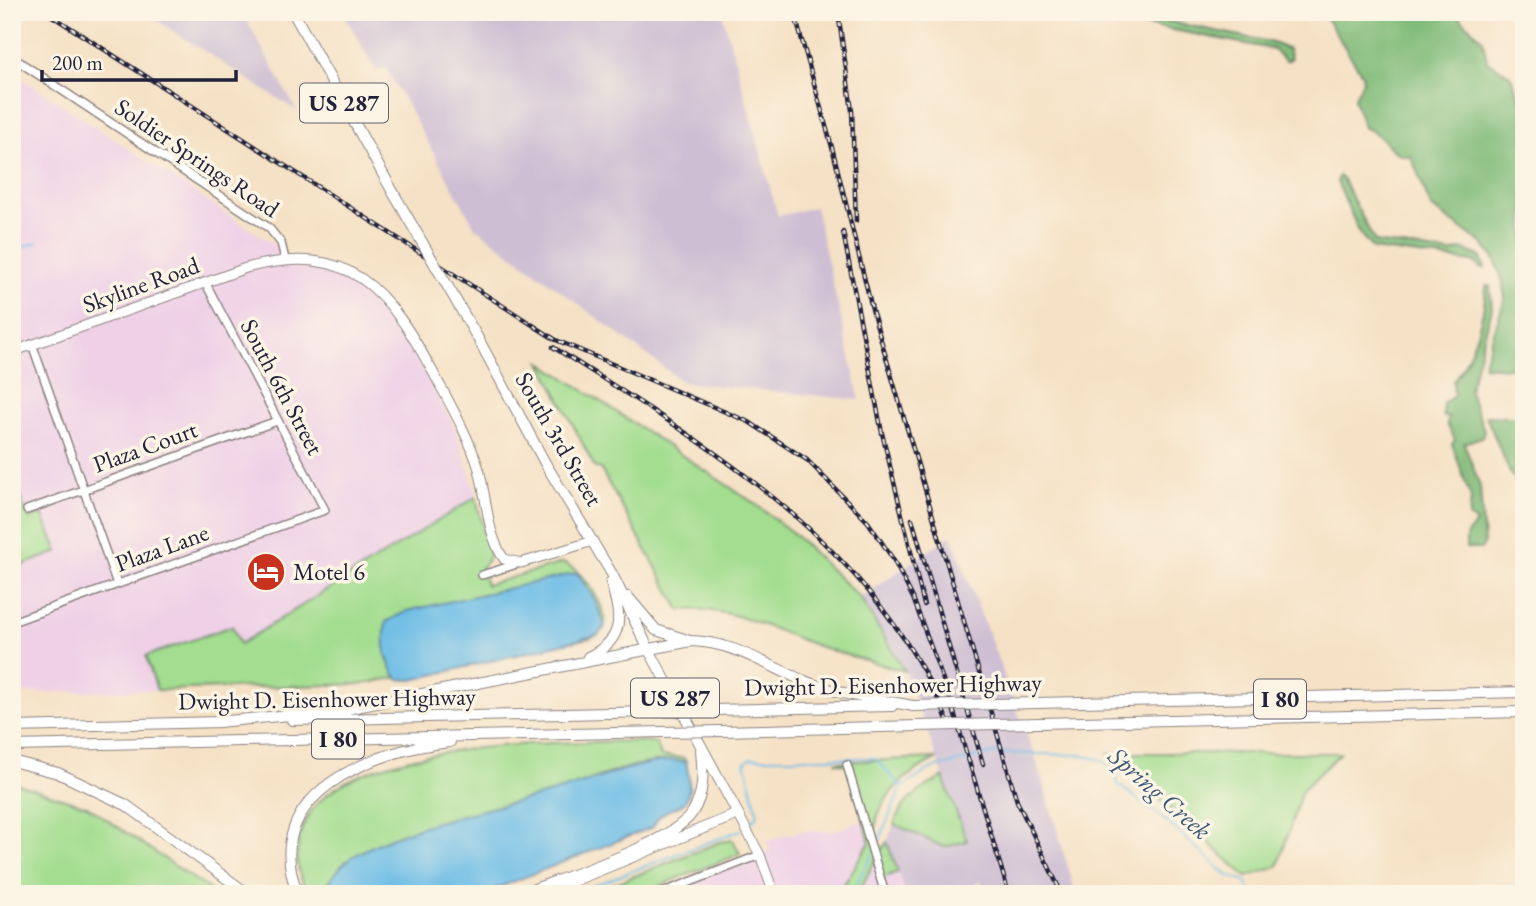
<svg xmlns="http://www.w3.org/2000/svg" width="1536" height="906" font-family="'EB Garamond',serif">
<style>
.built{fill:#efd0e7}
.industrial{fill:#cdbed3}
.green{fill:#a3dd8f;stroke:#628065;stroke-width:2}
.forest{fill:#82bc7a;stroke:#526f5a;stroke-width:2}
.water{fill:#6abce6;stroke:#466f90;stroke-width:2}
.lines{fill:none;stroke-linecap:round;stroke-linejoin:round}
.stream{stroke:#6abce6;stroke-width:2}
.minor-casing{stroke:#8c8280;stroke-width:10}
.major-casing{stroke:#8c8280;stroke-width:11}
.highway-casing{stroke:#8c8280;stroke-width:12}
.minor{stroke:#fff;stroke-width:7}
.major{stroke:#fff;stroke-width:9}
.highway{stroke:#fff;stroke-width:10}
.rail-casing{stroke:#22223b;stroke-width:4.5}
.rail{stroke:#fcf5e5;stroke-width:2;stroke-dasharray:5;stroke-linecap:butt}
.highway-bridge-casing{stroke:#8c8280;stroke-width:12;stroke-linecap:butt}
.highway-bridge{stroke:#fff;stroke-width:10}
.labels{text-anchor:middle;stroke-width:7;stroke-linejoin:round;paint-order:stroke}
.shield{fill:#fcf5e5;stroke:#63616e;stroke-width:2}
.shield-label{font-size:23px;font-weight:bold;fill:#22223b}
.street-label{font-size:24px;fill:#22223b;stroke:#fcf5e5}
.poi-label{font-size:24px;fill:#22223b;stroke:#fcf5e5;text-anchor:start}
.water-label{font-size:26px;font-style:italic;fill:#3b5877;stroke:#fcf5e5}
</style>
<rect width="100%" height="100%" fill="#fcf5e5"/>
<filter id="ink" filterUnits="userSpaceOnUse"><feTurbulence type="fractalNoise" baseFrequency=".0143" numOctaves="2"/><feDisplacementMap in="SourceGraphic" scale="14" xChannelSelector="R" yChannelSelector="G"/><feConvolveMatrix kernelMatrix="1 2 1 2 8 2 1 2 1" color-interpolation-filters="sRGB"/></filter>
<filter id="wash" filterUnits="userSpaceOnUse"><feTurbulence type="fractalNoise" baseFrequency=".00686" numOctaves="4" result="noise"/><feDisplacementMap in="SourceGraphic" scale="28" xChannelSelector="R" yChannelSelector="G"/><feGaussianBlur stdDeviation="1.57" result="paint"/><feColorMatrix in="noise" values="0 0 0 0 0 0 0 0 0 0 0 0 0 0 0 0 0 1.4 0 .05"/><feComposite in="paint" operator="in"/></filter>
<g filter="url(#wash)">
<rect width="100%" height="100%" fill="#f5e1c5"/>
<!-- built -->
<path class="built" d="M12,72L277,247L285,267L317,269L339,275L376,299L398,326L455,428L474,487L476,497L239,644L232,627L146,656L157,690L12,693V569L57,552L29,519L12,476Z
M863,821L881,879L898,872L906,894H659L770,851L767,841L802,831H832Z"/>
<!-- industrial -->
<path class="industrial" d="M144,12H242L297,111Z
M343,12H722L778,216L815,207L860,400L683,382L475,227L386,68L376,71Z
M951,535L1037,762L1076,894H985L981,881L957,894H906L887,842L894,824L944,847L967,841L902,663L860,598Z"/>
<!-- green -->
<path class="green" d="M541,362L754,503L794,534L860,598L905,671C877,663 848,656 821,647C774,631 730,605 680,610L600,468H595Z
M12,476L29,519L42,514L58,552L12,569Z
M476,497L489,554L488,560L481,568L486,585L562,563C581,566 611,611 604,629L590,638L364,684L157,690L146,656L232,626L240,644Z
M646,741L656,743L661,756L684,758L686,762C644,756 601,777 562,790C493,811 414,820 352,857C339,865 329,882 320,894H309C295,872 294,854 302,829C333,736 565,743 646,741Z
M1108,753H1340L1302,790L1278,866L1247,877Z
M937,758C899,777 864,809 878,855L887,842L898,872L881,879L875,860L858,894H838L870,842L847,765L835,762Z
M943,777L967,841L944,847L894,824C902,799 922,789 943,777Z
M12,782L87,806L216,894H12Z
M733,840L740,854L656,887L658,894H589L720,842Z"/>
<!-- forest -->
<path class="forest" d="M1100,12L1152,18L1270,42L1288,49L1291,59L1286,61L1272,49L1105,17Z
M1322,12H1454L1483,40L1487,61L1510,75L1524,107V369L1483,366L1505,298L1502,279L1495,260L1483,244L1431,207L1411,156C1391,159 1384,132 1364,128L1354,99L1363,81L1362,74Z
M1339,176L1342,178L1375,242L1451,253L1462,249L1480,256L1485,268H1480L1474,262L1373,249L1360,234L1337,182Z
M1486,286H1490L1492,309L1469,391L1484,430L1482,437L1464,443L1480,486L1484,544L1481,549L1466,548V536L1476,523L1469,517L1471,498L1452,444L1455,440L1447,424L1449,418L1443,416V403L1454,396L1453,381C1472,359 1485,315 1486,286Z
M1486,416L1524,418V486L1511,475Z"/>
<!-- water -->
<path class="water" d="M577,573L595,600L605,625L598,635L412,680L398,679C384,660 383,645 386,622L407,611Z
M670,760L686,762C700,824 665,795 653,827L482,894H320C329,883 339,865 352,857C414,820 493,810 561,790C598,779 631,765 670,760Z"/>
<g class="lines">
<!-- stream -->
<path class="stream" d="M12,251L37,242
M748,825L758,815L745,762L751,758H870L876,759L901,787
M875,851L901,788L930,769L994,753L1079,755L1102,760L1118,775L1117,784C1132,792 1141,806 1157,813L1228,876L1246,881L1251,894
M572,894L741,830
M851,894L872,855"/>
</g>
</g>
<g filter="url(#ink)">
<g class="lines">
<!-- minor casing -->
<g class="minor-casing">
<path id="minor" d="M12,57L269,228L281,243L285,259
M32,344L117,584
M27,510L277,421
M482,575L520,563
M12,622L325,510L205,282
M847,765L885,894
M659,894L760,855"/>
</g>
<!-- major casing -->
<g class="major-casing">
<path id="major" d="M12,352L246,268C351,240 388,290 434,374C450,404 467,433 478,466C487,495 486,533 504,559L521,563L593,541
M738,814L760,855L774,894"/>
</g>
<!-- highway casing -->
<g class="highway-casing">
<path id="highway" d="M293,12L394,194
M480,342L545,463L612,574L649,650L738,814
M628,597L656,630L687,640
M588,657C626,639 621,617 611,582
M1036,703L1524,692
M713,710L892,706
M292,720L652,712
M218,722L341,710L691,641C733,642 764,664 802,680C838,695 876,699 913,706
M1039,723L1524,712
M12,727L221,722
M723,731L918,726
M12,746L663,732
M12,761L58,773L126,805L248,894
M298,894C257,795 372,750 450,742
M521,894C560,879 671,844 692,813C705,793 703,772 701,750
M541,894L738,814"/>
</g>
<!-- minor -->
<use href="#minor" class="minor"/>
<!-- major -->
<use href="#major" class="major"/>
<!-- highway -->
<use href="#highway" class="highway"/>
<!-- rail casing -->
<g class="rail-casing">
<path id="rail" d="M46,12L556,340L749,422L807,460L868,522L893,559L913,598L950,699L1009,894
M794,12L833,151L873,313L1017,801L1062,894
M838,12L852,111L856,221
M843,232L882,433L924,605
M553,347C709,446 879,546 950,727
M912,519L983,764"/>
</g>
<!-- rail -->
<use href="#rail" class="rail"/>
<!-- highway-bridge casing -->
<g class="highway-bridge-casing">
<path id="highway-bridge" d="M394,194L480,342
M913,706L1036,703
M652,712L713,710
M918,726L1039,723
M663,732L723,731"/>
</g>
<!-- highway-bridge -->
<use href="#highway-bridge" class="highway-bridge"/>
</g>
</g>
<!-- icons -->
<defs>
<g id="hotel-disc" transform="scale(2.0125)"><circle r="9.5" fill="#c8321e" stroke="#fcf5e5"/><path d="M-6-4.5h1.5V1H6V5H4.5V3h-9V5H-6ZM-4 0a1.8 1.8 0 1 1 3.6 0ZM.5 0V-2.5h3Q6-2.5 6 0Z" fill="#fff"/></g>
</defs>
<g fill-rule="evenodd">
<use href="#hotel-disc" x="266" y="572"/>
</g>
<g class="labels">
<!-- shield labels -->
<g class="shield">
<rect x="300" y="83.5" width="88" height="39" rx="5"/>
<rect x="631" y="678.5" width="88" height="39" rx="5"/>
<rect x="1254" y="679.5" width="52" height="39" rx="5"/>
<rect x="312" y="719.5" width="52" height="39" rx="5"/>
</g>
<g class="shield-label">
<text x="344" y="111">US 287</text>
<text x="675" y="706">US 287</text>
<text x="1280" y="707">I 80</text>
<text x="338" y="747">I 80</text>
</g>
<!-- street labels -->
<g class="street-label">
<text transform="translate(197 158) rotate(34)" y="8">Soldier Springs Road</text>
<text transform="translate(141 285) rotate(-20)" y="8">Skyline Road</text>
<text transform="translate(282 387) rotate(62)" y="8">South 6th Street</text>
<text transform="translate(559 439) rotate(60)" y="8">South 3rd Street</text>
<text transform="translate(145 447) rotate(-20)" y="8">Plaza Court</text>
<text transform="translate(162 548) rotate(-20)" y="8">Plaza Lane</text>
<text transform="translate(893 685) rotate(-1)" y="8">Dwight D. Eisenhower Highway</text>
<text transform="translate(327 699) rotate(-1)" y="8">Dwight D. Eisenhower Highway</text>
</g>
<!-- poi labels -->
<g class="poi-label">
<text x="293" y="580">Motel 6</text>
</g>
<!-- water labels -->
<g class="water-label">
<text transform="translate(1160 793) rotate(41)" y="9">Spring Creek</text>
</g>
</g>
<!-- margin -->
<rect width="1536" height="906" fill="none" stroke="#fcf5e5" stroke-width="42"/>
<!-- scale -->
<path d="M42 70v10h194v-10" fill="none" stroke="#22223b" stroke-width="3.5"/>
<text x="52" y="70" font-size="21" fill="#22223b" stroke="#fcf5e5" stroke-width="5" paint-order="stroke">200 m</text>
</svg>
